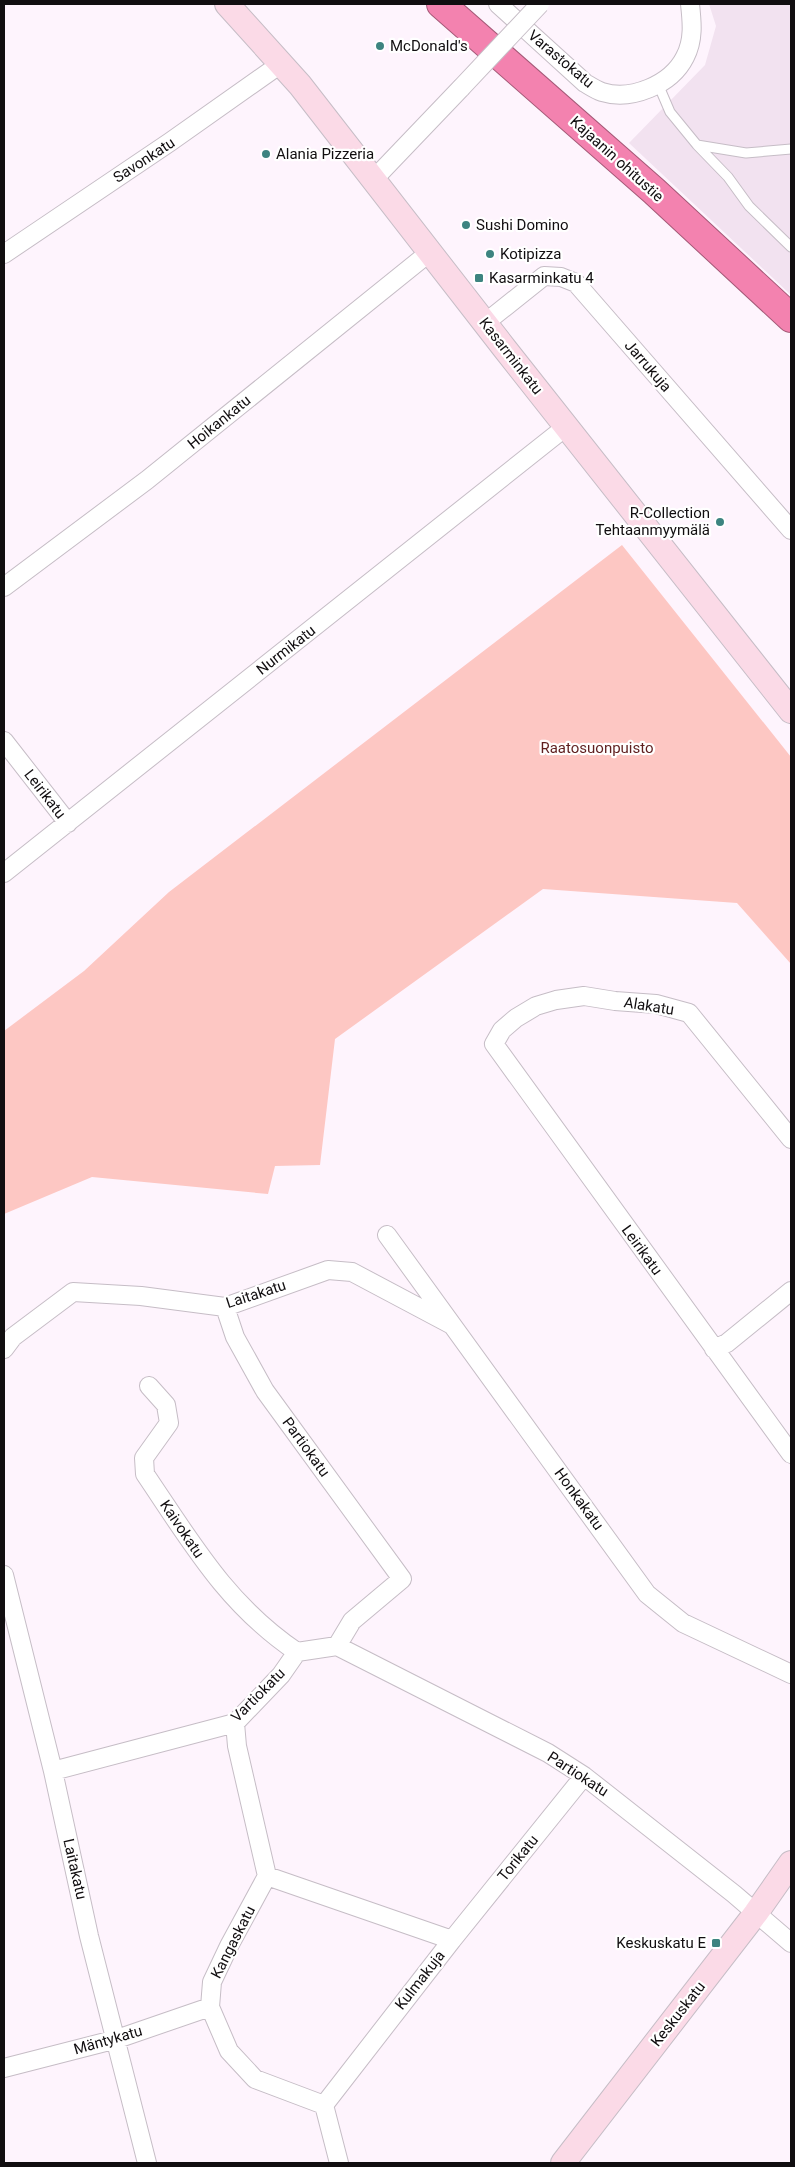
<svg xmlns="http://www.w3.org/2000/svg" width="795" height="2167" font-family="Roboto,sans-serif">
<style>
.built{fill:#f2e2f0}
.green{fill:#fdc7c3}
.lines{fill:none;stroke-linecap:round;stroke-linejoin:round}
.lane-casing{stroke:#c6bdc6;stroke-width:11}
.street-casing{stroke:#c6bdc6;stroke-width:20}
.secondary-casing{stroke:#c6bdc6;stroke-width:26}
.highway-casing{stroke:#a45977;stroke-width:30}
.lane{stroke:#fff;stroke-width:9}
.street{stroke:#fff;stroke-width:18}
.secondary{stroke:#fbdae7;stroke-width:24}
.highway{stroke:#f382af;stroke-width:28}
.street-bridge-casing{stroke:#c6bdc6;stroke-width:20;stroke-linecap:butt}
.street-bridge{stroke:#fff;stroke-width:18}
.poi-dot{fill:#3d8480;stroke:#fff;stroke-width:2}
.labels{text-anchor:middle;stroke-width:4.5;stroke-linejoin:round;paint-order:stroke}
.poi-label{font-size:15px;fill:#110e10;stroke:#fff;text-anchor:start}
.street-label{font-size:15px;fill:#110e10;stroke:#fff}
.park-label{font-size:15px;fill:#5f1f1f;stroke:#fff}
</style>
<rect width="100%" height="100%" fill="#fef4fd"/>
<!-- built -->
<path class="built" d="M709,4H791V295L629,143L705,65L716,26Z"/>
<!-- green -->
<path class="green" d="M622,545L791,757V964L737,903L543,889L335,1039L320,1165L275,1166L268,1194L92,1177L4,1214V1031L84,971L169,892Z"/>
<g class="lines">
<!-- lane casing -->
<g class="lane-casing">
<path id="lane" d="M658,84L670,112L697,145L728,177L749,206L791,247
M697,145L746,153L791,149"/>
</g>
<!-- street casing -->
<g class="street-casing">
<path id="street" d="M498,4L585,83C590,86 596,90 602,92C631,101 671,85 685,57C694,40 692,22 690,4
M374,179L461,88
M4,254L170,142L282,63
M485,323L544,276L561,277L576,283L791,530
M4,587L147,480L430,252
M4,741L68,823
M4,873L567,426
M791,1139L689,1013L656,1004L615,1001L584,996L556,1000L536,1006L516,1018L502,1030L494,1044L791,1454
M387,1235L647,1594L683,1623L791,1674
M4,1349L13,1337L73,1292L141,1296L225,1307L328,1270L352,1272L450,1324
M714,1349L727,1343L791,1291
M149,1386L166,1405L169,1423L144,1458L145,1474C191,1542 227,1605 297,1652
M4,1575L53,1771L89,1936L147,2163
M337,1646L548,1753L584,1776L734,1894L791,1943
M235,1723L237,1746L267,1876L229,1946L212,1982L210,2007L229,2051L255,2079L324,2105L339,2163
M53,1771L235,1723L281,1675L297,1652L337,1646L352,1621L402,1579L265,1391L235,1337L225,1307
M267,1876L452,1940L324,2105
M452,1940L584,1776
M4,2068L117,2039L210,2007"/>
</g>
<!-- secondary casing -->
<g class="secondary-casing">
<path id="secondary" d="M227,4L300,85L505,349L791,711
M563,2163L756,1913L791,1863"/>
</g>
<!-- highway casing -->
<g class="highway-casing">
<path id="highway" d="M441,4L654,191L791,318"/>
</g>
<!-- lane -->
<use href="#lane" class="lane"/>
<!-- street -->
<use href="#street" class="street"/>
<!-- secondary -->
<use href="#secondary" class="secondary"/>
<!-- highway -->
<use href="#highway" class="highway"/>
<!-- street-bridge casing -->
<g class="street-bridge-casing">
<path id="street-bridge" d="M461,88L540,4"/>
</g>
<!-- street-bridge -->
<use href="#street-bridge" class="street-bridge"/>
</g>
<!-- markers -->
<g class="poi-dot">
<circle cx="380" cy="46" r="5"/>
<circle cx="266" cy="154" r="5"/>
<circle cx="466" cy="225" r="5"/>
<circle cx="490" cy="254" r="5"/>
<rect x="474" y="273" width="10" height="10" rx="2.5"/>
<circle cx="720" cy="522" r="5"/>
<rect x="711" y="1938" width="10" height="10" rx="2.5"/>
</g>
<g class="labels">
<!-- poi labels -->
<g class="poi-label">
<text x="390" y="51">McDonald's</text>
<text x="276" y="159">Alania Pizzeria</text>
<text x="476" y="230">Sushi Domino</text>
<text x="500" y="259">Kotipizza</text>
<text x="489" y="283">Kasarminkatu 4</text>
<text x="710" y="518" text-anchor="end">R-Collection<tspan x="710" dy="17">Tehtaanmyymälä</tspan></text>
<text x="706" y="1948" text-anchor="end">Keskuskatu E</text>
</g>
<!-- street labels -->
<g class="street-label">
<text transform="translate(561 59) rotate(40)" y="5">Varastokatu</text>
<text transform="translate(617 159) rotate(42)" y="5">Kajaanin ohitustie</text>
<text transform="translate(144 160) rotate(-33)" y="5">Savonkatu</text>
<text transform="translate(511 356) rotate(52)" y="5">Kasarminkatu</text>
<text transform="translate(648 366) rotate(49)" y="5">Jarrukuja</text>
<text transform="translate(219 422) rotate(-39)" y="5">Hoikankatu</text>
<text transform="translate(286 650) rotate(-38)" y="5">Nurmikatu</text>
<text transform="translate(45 794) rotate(52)" y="5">Leirikatu</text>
<text transform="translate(649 1006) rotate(9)" y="5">Alakatu</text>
<text transform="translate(642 1250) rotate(54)" y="5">Leirikatu</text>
<text transform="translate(256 1294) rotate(-18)" y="5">Laitakatu</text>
<text transform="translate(306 1447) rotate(54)" y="5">Partiokatu</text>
<text transform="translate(579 1499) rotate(54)" y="5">Honkakatu</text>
<text transform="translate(182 1529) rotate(56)" y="5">Kaivokatu</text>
<text transform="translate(258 1695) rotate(-45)" y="5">Vartiokatu</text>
<text transform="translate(578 1774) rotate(33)" y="5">Partiokatu</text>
<text transform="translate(518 1858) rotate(-51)" y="5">Torikatu</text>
<text transform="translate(75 1869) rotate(77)" y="5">Laitakatu</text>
<text transform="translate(233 1942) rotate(-63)" y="5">Kangaskatu</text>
<text transform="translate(420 1980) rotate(-52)" y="5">Kulmakuja</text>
<text transform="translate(678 2014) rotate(-52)" y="5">Keskuskatu</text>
<text transform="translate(108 2040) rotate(-16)" y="5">Mäntykatu</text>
</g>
<!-- park labels -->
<g class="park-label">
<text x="597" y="753">Raatosuonpuisto</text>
</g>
</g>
<!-- border -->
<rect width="795" height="2167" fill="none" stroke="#110e10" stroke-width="10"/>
</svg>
